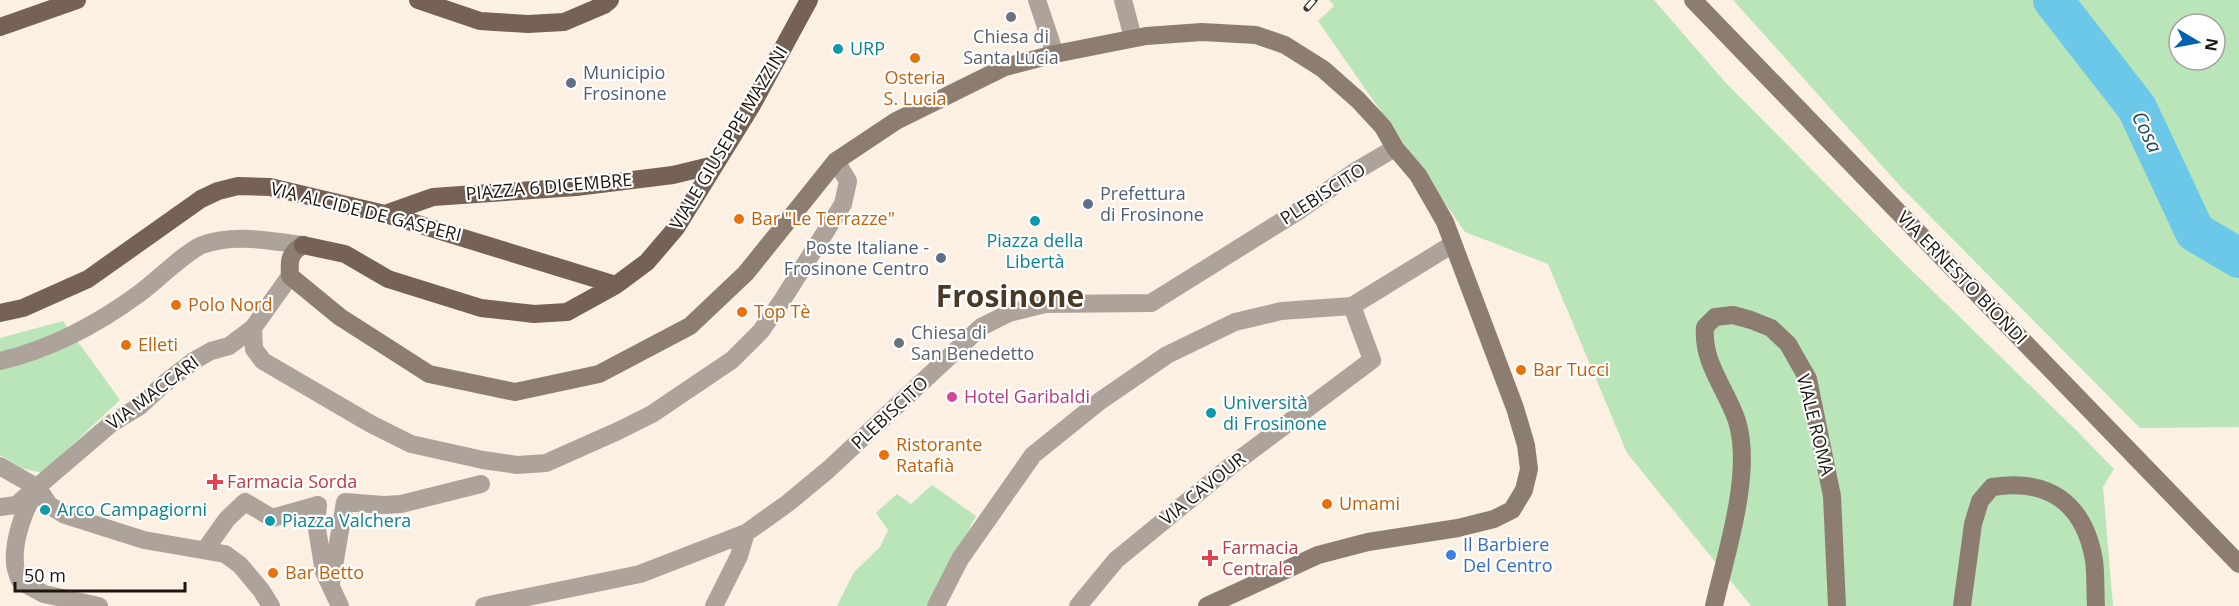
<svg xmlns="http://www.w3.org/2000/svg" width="2239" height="606" font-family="'Open Sans',sans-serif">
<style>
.green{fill:#b9e5b8;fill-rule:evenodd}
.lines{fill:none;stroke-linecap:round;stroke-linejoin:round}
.river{stroke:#6bc8e8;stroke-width:40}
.street{stroke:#aea39b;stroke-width:18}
.secondary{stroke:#8d7d71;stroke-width:18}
.primary{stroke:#756254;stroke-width:18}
.rail-casing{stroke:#3c342b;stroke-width:7}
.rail{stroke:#fff;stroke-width:4.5;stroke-dasharray:14;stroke-linecap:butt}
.worship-dot{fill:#6b7280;stroke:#fff;stroke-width:2}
.culture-dot{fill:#0f9aa8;stroke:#fff;stroke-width:2}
.food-dot{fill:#e8710a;stroke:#fff;stroke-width:2}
.service-dot{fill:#5c6f8a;stroke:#fff;stroke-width:2}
.hotel-dot{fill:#d1479c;stroke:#fff;stroke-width:2}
.health-dot{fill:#e0444e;stroke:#fff;stroke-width:2}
.shop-dot{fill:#3f7fe0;stroke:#fff;stroke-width:2}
.labels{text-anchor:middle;stroke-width:4.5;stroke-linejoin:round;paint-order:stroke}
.worship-label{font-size:18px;fill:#5b616d;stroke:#fff}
.culture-label{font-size:18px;fill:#0d838f;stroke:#fff;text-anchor:start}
.service-label{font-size:18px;fill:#4e5e75;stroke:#fff;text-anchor:start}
.food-label{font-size:18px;fill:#c56008;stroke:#fff;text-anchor:start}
.street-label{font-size:18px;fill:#1d160e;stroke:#fff}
.hotel-label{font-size:18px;fill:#b23c85;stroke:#fff;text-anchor:start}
.health-label{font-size:18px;fill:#be3a42;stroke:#fff;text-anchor:start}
.shop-label{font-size:18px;fill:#366cbe;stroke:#fff;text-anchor:start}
.water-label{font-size:20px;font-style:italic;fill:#214a59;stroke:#fff}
.town-label{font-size:30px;font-weight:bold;fill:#493925;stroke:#fff}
</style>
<rect width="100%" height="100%" fill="#fcf0e2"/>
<!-- green -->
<path class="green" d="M1329,0H1654L1725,82L1904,263L2078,432L2114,469L2103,487L2113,606H1751L1627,453L1548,264L1465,232L1318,21L1334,6Z
M1733,0H2239V427L2140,428L1901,187ZM2179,24H2215V60H2179Z
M63,321L120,400L42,473L22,468L0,455V338Z
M932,485L976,516L929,606H837L854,572L880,547L888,530L876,513L897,494L911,504Z"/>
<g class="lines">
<!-- river -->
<path class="river" d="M2053,0L2137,108L2195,232L2239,258"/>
<!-- street -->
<path class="street" d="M1037,0L1055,54
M1123,0L1133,38
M253,328L254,349L263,361L371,424L411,444L483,460L517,465L546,463L618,431L652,414L732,360L761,331L783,299L843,204L848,181L836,161
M0,361C51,349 98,324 140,293C156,281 187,251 202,245C234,233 270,241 303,245
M0,466L38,488L49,505L65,515L144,540L225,554L240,565L261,590L271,606
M34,495C23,511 13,543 15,563C15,569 18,575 20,581L44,594L99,606
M0,507L16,505L112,423L140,406L165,383L195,360L211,351L229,346L253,328L290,276
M205,550L227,519L245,502L272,518L318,505L316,523L324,572L340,606
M331,583L345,502L384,505L401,504L481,484
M484,606L640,574L746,533L788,503L829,469L981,327L1009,313L1045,304L1151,303L1300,210L1354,172L1395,148
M714,606L739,556L746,533
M936,606L960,559L1033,455L1100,401L1167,355L1235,322L1281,311L1352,306L1453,244
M1078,606L1116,560L1232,465L1372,360L1352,306"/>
<!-- secondary -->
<path class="secondary" d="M1693,0L2239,564
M303,245C289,253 289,261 290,276L340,317L429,374L515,392L599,374L690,326L746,273L836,161L896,121L1005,67L1055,54L1146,36L1202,32L1256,35L1285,45L1323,69L1358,100L1383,127L1395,148L1418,175L1445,222L1515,408L1526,445L1529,469L1524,490L1512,510L1494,519L1458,528L1368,542L1318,555L1207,606
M1714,606C1726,553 1753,473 1737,421C1726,388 1702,363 1705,327L1715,317L1733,315L1751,320L1771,328L1788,344L1808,379L1832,496L1837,606
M1962,606L1973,524L1980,501L1992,487C2049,478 2084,503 2094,560C2096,575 2095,591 2096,606"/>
<!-- primary -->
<path class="primary" d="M418,0L480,21L528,24L564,22L604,5L610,0
M0,27L77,0
M385,214L433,197L576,187L673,175L714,165
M303,245L345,254L388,279L481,308L534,314L567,312L616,285L647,262L676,228L752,105L809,0
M0,313L23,308L88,279L201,199L218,191L238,186L270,187L385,214L616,285"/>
<!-- rail casing -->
<g class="rail-casing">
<path id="rail" d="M1307,8L1314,0"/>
</g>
<!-- rail -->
<use href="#rail" class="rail"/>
</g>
<!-- markers -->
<g class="worship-dot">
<circle cx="1011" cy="17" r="6"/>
<circle cx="899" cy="343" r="6"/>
</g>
<g class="culture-dot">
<circle cx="838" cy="49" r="6"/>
<circle cx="1035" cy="221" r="6"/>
<circle cx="1211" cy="413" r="6"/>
<circle cx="45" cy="510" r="6"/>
<circle cx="270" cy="521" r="6"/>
</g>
<g class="food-dot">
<circle cx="915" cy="58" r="6"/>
<circle cx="739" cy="219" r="6"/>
<circle cx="176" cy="305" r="6"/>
<circle cx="742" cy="312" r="6"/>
<circle cx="126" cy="345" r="6"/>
<circle cx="1521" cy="370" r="6"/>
<circle cx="884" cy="455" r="6"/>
<circle cx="1327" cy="504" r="6"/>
<circle cx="273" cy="573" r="6"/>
</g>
<g class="service-dot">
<circle cx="571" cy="83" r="6"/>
<circle cx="1088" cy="204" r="6"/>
<circle cx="941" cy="258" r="6"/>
</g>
<circle class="hotel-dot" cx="952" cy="397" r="6"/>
<g class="health-dot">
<path d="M212 473h6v6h6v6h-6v6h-6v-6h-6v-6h6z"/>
<path d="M1207 549h6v6h6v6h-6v6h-6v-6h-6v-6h6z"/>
</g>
<circle class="shop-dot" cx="1451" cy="555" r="6"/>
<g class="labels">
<!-- worship labels -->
<g class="worship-label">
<text x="1011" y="43">Chiesa di<tspan x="1011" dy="21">Santa Lucia</tspan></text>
<text x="911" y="339" text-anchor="start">Chiesa di<tspan x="911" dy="21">San Benedetto</tspan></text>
</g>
<!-- culture labels -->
<g class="culture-label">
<text x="850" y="55">URP</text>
<text x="1035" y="247" text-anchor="middle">Piazza della<tspan x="1035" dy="21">Libertà</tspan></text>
<text x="1223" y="409">Università<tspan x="1223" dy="21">di Frosinone</tspan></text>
<text x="57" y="516">Arco Campagiorni</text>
<text x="282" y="527">Piazza Valchera</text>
</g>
<!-- service labels -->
<g class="service-label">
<text x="583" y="79">Municipio<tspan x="583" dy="21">Frosinone</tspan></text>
<text x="1100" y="200">Prefettura<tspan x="1100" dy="21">di Frosinone</tspan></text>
<text x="929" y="254" text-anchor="end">Poste Italiane -<tspan x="929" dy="21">Frosinone Centro</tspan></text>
</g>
<!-- food labels -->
<g class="food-label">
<text x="915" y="84" text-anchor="middle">Osteria<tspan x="915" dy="21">S. Lucia</tspan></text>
<text x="751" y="225">Bar "Le Terrazze"</text>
<text x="188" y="311">Polo Nord</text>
<text x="754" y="318">Top Tè</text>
<text x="138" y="351">Elleti</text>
<text x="1533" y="376">Bar Tucci</text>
<text x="896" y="451">Ristorante<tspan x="896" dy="21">Ratafià</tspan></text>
<text x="1339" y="510">Umami</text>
<text x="285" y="579">Bar Betto</text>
</g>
<!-- street labels -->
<g class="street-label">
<text transform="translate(729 138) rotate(-59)" y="6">VIALE GIUSEPPE MAZZINI</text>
<text transform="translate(549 187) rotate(-5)" y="6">PIAZZA 6 DICEMBRE</text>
<text transform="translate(1323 194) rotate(-33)" y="6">PLEBISCITO</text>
<text transform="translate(366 212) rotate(14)" y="6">VIA ALCIDE DE GASPERI</text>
<text transform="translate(1962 278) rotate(46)" y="6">VIA ERNESTO BIONDI</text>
<text transform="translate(153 393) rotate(-37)" y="6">VIA MACCARI</text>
<text transform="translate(890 413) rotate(-43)" y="6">PLEBISCITO</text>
<text transform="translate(1815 425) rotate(76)" y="6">VIALE ROMA</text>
<text transform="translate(1203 489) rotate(-39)" y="6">VIA CAVOUR</text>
</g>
<!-- hotel labels -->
<g class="hotel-label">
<text x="964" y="403">Hotel Garibaldi</text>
</g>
<!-- health labels -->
<g class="health-label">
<text x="227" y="488">Farmacia Sorda</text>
<text x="1222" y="554">Farmacia<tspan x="1222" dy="21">Centrale</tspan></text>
</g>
<!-- shop labels -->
<g class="shop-label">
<text x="1463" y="551">Il Barbiere<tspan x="1463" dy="21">Del Centro</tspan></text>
</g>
<!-- water labels -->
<g class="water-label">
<text transform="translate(2147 132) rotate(64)" y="7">Cosa</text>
</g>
<!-- town labels -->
<g class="town-label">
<text x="1010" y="307">Frosinone</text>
</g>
</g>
<!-- north arrow -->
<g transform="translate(2197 42) rotate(100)"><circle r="28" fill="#ffffff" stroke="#a5a29f" stroke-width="1.5"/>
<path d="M0-4.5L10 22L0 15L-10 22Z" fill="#0062af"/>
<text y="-9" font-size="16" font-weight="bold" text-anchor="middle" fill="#1d160e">N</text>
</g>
<!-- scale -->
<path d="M15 582v9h170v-9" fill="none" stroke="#1d160e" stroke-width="3"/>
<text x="24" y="582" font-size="18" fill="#1d160e" stroke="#ffffff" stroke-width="4.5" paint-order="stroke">50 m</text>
</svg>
